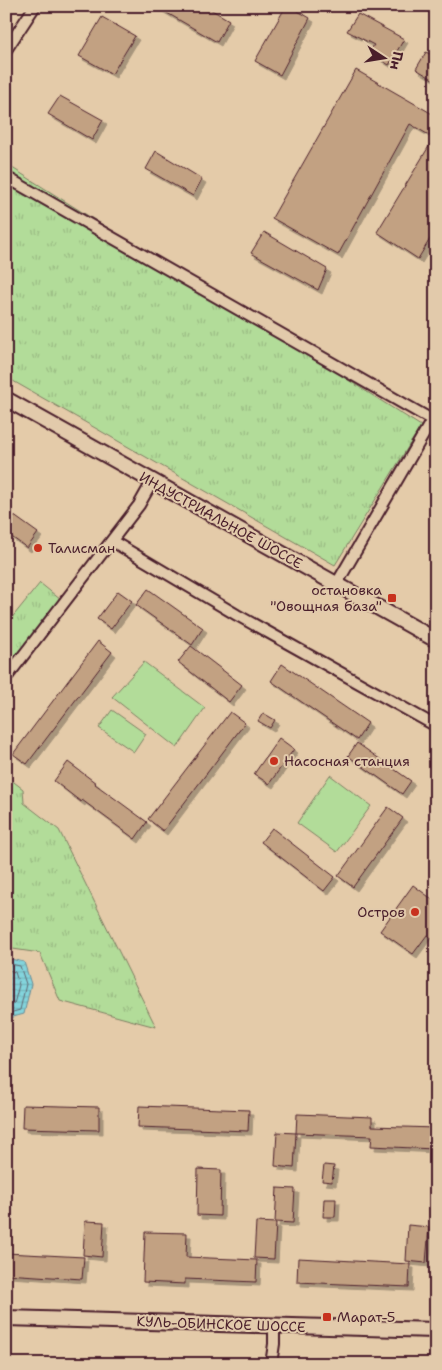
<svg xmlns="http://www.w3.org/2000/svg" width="442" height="1370" font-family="'Shantell Sans',sans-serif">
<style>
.grass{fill:url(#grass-tufts);stroke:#7e7e62}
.park{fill:#b2dc99;stroke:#7e7e62}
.water{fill:url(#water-rules);stroke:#6c8c95}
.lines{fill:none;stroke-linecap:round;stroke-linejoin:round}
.shore{stroke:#616772;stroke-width:1}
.building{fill:#c2a182;stroke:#4a1f2b;filter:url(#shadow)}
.minor-casing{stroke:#4a1f2b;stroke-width:14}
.secondary-casing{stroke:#4a1f2b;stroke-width:18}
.minor{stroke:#e2caab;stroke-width:10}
.secondary{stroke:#e2caab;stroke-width:14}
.poi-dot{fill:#c8321e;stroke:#e2caab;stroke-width:2}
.labels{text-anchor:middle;stroke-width:4;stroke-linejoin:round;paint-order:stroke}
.street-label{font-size:14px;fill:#4a1f2b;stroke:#e2caab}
.poi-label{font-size:14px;fill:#4a1f2b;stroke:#e2caab;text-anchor:start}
</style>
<defs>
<pattern id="grass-tufts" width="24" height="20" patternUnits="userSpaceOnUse" patternTransform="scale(1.25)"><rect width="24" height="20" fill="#b2dc99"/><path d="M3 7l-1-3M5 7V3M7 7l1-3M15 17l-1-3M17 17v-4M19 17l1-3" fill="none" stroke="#9bbc84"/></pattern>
<pattern id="water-rules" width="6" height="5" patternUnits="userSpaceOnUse" patternTransform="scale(1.25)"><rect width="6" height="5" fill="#83d4dc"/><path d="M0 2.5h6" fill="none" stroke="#73b6bd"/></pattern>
<filter id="shadow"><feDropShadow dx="4" dy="4" stdDeviation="0" flood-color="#0004"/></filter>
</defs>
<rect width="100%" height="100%" fill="#e4cba9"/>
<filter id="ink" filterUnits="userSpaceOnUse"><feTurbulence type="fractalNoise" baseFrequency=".02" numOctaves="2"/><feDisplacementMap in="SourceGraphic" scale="10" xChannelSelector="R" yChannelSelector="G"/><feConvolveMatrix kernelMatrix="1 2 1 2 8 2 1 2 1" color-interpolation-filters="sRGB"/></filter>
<g filter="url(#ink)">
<!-- grass -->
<path class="grass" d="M6,164L421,426L335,565L6,377Z
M40,583L61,600L6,669V625Z
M6,776L23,789L24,803L59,830L156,1027L60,1001L40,953L6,948Z"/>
<!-- park -->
<path class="park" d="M144,662L205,708L177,748L112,697Z
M112,710L146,734L134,752L99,728Z
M330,775L371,806L337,852L297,823Z"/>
<!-- water -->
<path class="water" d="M6,958L24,962L31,984L24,1014L6,1019Z"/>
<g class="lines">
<!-- shore -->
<path class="shore" d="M6,963L20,966L26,984L20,1010L6,1014
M6,969L15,972L19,985L14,1004L6,1007"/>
</g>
<!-- building -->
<path class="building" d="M155,6H205L229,20L217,42Z
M286,6H289L310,18L280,75L255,61Z
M358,14L404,39L389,65L369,52L374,45L347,31Z
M102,17L135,36L112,74L79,56Z
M426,52L436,57V81L416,69Z
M356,70L436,116V229L418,259L377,232L434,138L410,124L338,255L272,218Z
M60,96L103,120L92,140L48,114Z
M156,151L202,179L193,196L146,169Z
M264,232L327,269L318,290L251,253Z
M6,510L38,533L27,548L6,533Z
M148,589L203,628L192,645L136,605Z
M118,591L132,601L111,629L97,619Z
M98,641L112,652L27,764L13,754Z
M191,646L242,685L229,702L178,662Z
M282,664L368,723L357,740L271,681Z
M230,712L245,723L163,831L148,819Z
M263,713L275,720L270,728L258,721Z
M279,738L294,749L269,784L254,774Z
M357,743L411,781L402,794L348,756Z
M68,762L96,783L95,784L147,822L135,839L82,800L81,802L54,781Z
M388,807L403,818L353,887L338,876Z
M272,828L335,877L324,891L261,842Z
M413,885L436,902V941L427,935L413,954L380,931Z
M23,1105L99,1107V1130L22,1128Z
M139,1106L249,1110L248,1131L138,1127Z
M297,1114L372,1117V1126L435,1128L434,1149L371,1146L372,1136L296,1133Z
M277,1132L296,1133L294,1168L275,1166Z
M324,1165L334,1166L332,1182L322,1181Z
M198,1169L221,1170L220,1216L197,1215Z
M277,1188L295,1189L293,1223L275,1222Z
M324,1199H336L335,1217H323Z
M85,1221L104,1222L102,1257L83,1255Z
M256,1222L276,1223L274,1259L254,1258Z
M408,1225L429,1227L426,1263L406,1261Z
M145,1232L187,1233L186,1257L257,1260L256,1282L185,1279V1284L143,1282Z
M6,1253L84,1257L82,1279L6,1274Z
M298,1258L410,1264L409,1287L297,1282Z"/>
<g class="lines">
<!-- minor casing -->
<g class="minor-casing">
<path id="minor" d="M6,50L35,6
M6,177L432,420L336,585
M112,541L237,615L436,726
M6,678L139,505L152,482
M271,1364L274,1344V1326"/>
</g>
<!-- secondary casing -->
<g class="secondary-casing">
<path id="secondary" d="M6,399L436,640
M6,1318L436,1330"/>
</g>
<!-- minor -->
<use href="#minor" class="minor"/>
<!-- secondary -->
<use href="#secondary" class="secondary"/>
</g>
</g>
<!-- markers -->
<g class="poi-dot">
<circle cx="38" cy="548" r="5"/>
<rect x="387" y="593" width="10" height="10" rx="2.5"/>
<circle cx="274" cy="761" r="5"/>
<circle cx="415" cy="912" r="5"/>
<rect x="322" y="1312" width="10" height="10" rx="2.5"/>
</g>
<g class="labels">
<!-- street labels -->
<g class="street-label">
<text transform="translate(221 520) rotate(29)" y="5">ИНДУСТРИАЛЬНОЕ ШОССЕ</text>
<text transform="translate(221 1324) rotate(2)" y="5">КУЛЬ-ОБИНСКОЕ ШОССЕ</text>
</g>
<!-- poi labels -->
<g class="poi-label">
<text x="48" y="553">Талисман</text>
<text x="382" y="595" text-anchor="end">остановка<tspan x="382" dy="16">"Овощная база"</tspan></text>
<text x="284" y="766">Насосная станция</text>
<text x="405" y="917" text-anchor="end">Остров</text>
<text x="337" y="1322">Марат-5</text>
</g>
</g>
<!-- margin -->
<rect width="442" height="1370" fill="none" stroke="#e2caab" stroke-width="25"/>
<rect x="12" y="12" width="417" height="1345" fill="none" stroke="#4a1f2b" stroke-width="2" filter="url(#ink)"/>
<!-- north arrow -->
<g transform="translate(384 58) rotate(102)" stroke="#e2caab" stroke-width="4" paint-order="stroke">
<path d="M0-4L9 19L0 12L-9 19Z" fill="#4a1f2b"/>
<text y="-8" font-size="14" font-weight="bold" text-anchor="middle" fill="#4a1f2b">Пн</text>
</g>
</svg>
